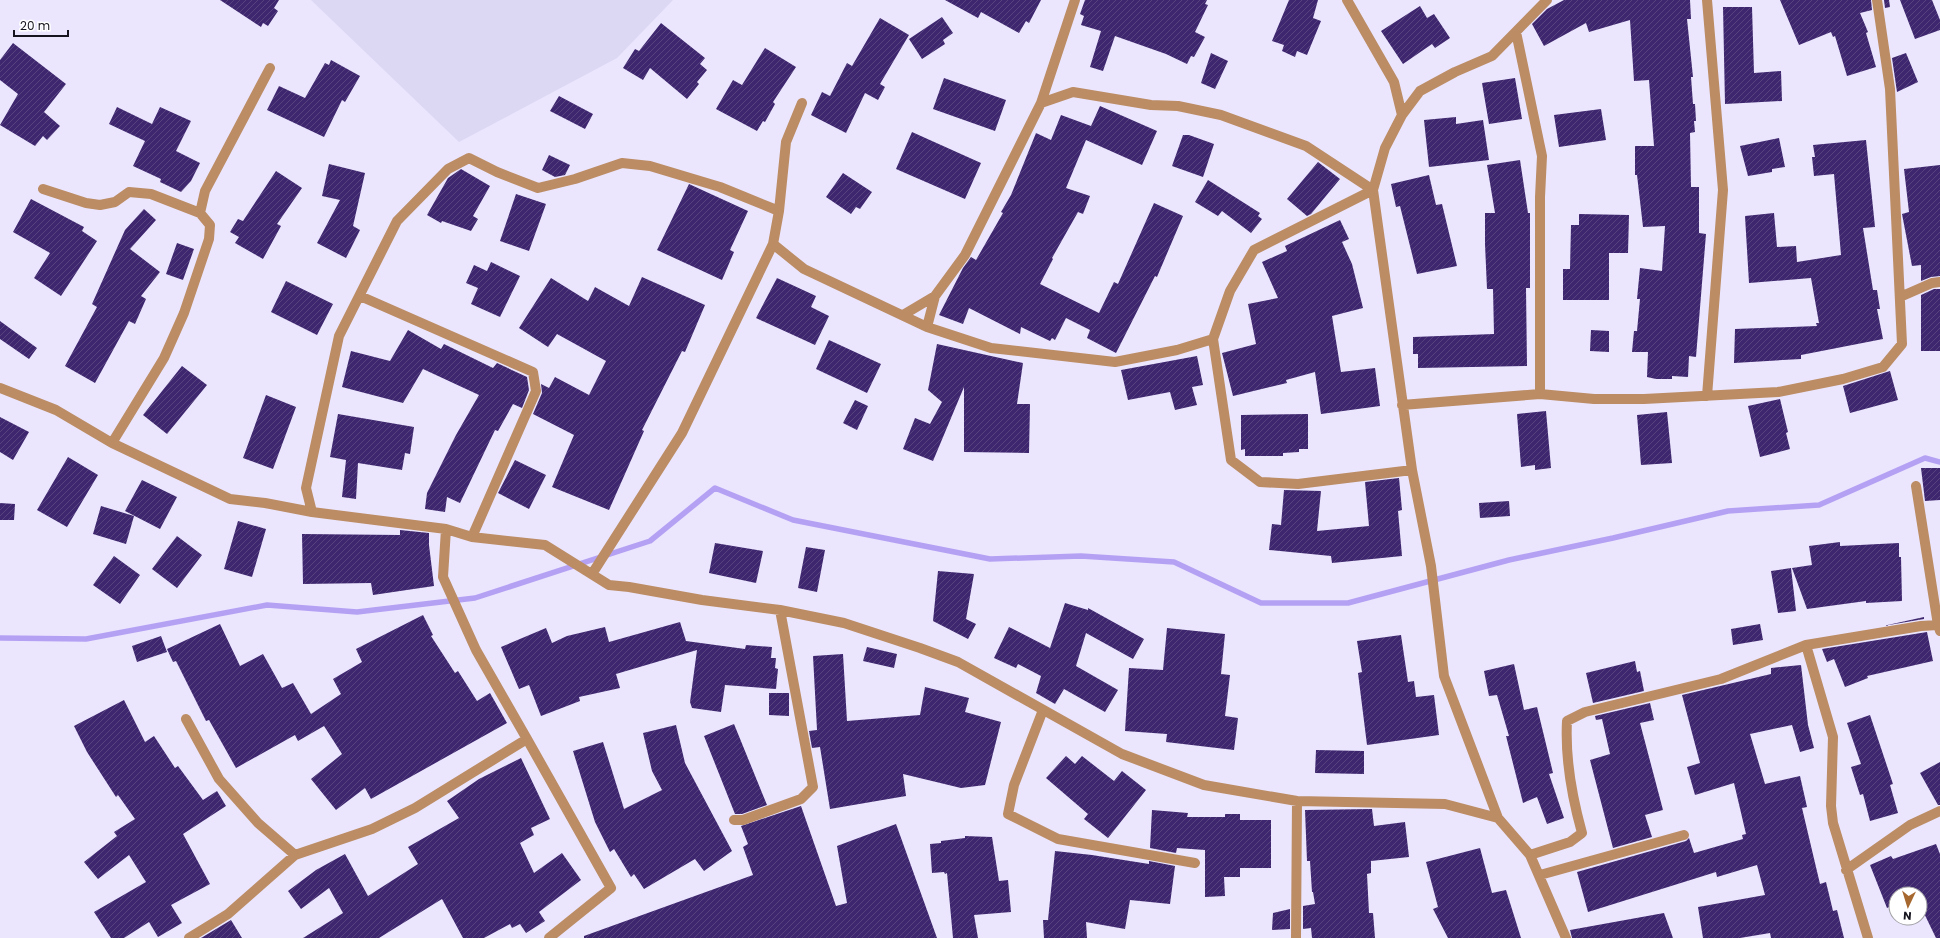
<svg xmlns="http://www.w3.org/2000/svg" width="1940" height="938" font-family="Poppins,sans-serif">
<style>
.built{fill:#dcd7f3}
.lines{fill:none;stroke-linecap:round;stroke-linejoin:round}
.stream{stroke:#b5a1f3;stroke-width:5.5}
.building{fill:url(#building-hatch)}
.minor{stroke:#bc8c64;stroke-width:10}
</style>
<defs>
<pattern id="building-hatch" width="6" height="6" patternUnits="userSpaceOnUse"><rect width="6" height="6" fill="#3e276e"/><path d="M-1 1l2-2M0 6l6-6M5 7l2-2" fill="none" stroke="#57447e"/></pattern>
</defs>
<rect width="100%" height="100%" fill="#ebe6fe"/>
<!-- built -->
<path class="built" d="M311,0H673L617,58L459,142Z"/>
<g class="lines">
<!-- stream -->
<path class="stream" d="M0,638L86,639L267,605L357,612L475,598L650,541L715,488L793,520L990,559L1081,556L1174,562L1261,603H1348L1509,560L1613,538L1728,511L1819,505L1925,458L1940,462"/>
</g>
<!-- building -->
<path class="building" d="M220,0H279L274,8L278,11L268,26L263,23L261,27Z
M945,0H1041L1029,23L1026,21L1019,33L981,12L978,18Z
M1085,0H1207L1205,4L1208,5L1195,32L1205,37L1194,57L1191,56L1187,64L1166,54L1115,36L1103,71L1090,67L1101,31L1081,25L1084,16L1080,14Z
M1289,0H1318L1313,18L1321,21L1307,55L1297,51L1295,57L1282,51L1284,45L1272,41Z
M1564,0H1690L1691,19H1687L1693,77H1691L1693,104H1695L1696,121H1694L1695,132L1690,133L1691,187H1699V233L1706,234L1696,357L1689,356L1688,377L1672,376V379H1656L1647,377L1648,352H1632L1634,331H1637L1640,299H1637L1640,268L1662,271L1665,226L1643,227L1637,175H1635V146H1654L1649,80L1634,81L1630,20L1589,32L1586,23L1544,46L1532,24L1547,9Z
M1780,0H1871L1872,10L1860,13L1868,32L1866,33L1876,67L1847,76L1835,36L1833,37L1831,32L1799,45Z
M1884,0H1889L1890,7L1885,8Z
M1900,0H1932L1940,20V30L1915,39Z
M1420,6L1427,18L1434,14L1450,38L1435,48L1432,44L1403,64L1381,31Z
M1723,7H1752L1754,73L1781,71L1782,101L1725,104Z
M942,17L953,33L943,40L945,44L922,59L909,39Z
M880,18L909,35L880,84L885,87L878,100L865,93L846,133L811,115L822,92L830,96L847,63L852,66Z
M661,23L705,58L700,64L707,70L697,82L699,84L687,99L650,68L643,80L623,68L635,49L639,51Z
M13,43L66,84L44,112L60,126L47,140L43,136L35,146L0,125L18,94L0,80V60Z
M765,48L796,67L773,102L775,104L765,122L763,121L757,131L716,109L733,80L742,85Z
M1211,53L1228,61L1215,89L1201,83Z
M1906,53L1918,82L1897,92L1892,58Z
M331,60L360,76L345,102L342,100L324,137L267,110L279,86L305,98L325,63L329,65Z
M944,78L1006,100L995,131L933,109Z
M1515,78L1522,119L1489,124L1482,83Z
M559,96L593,114L585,129L550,111Z
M1100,106L1157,131L1142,165L1086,140L1066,188L1090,196L1083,214L1078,212L1052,258L1053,259L1040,284L1099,313L1114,282L1118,284L1154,203L1183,216L1157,277L1155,276L1116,353L1087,338L1090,330L1066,318L1055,340L1052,338L1050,341L1021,327L1020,334L969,308L963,324L939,315L963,268L971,257L976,260L1003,213L1001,212L1011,195L1036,133L1051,140L1061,115L1091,126Z
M117,107L152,124L160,107L191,121L176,151L200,163L191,181L181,192L160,182L161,179L133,166L145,141L109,124Z
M1601,109L1606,140L1559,147L1554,115Z
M1456,117V124L1483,120L1489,160L1429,167L1424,120Z
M912,132L981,163L965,199L896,169Z
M1183,135H1189L1214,144L1203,177L1172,166Z
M1779,138L1785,167L1772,169V172L1748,176L1740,146Z
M1866,140L1875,227L1863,228L1873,290H1877L1880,309H1877L1883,339L1801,355V359L1734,363L1735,329L1817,326L1816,323H1819L1811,278L1749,283L1745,216L1774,213L1777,247L1796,246L1797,262L1841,255L1834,174L1814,176L1812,157H1815L1813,145Z
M549,155L570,165L565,175L555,177L542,170Z
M1520,160L1528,213H1530V288H1526L1527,366L1418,368V354H1413V337L1494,334L1493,289H1487L1485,244V213H1495L1487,165Z
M1318,162L1340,179L1311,214L1307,216L1287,199Z
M329,164L365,173L353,226L360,230L346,258L317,243L340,200L322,196Z
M1940,165V276L1931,277L1921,281V265L1912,266L1902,214L1909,212L1904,169Z
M461,169L490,186L473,216L478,219L471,231L442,221L441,223L427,215L448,178Z
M276,171L302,188L277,224L281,226L263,259L235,243L239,237L230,232L238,219L243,221Z
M843,173L872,192L860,209L856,207L851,214L826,197Z
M1429,175L1436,205L1442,204L1457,266L1417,274L1400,206L1396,207L1391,184Z
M1208,180L1260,213L1258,216L1262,219L1251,233L1222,211L1218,216L1195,202Z
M689,184L748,211L730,250L734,252L722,280L657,250Z
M516,194L546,204L529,251L500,241Z
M31,199L84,227L82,231L97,241L61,296L34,278L50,253L13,232Z
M144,209L156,220L130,249L160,272L141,296L146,299L135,324L129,321L95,383L65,366L97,307L92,304L125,230Z
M1579,214L1629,215L1628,253H1609V300H1563V269H1570L1571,225H1579Z
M1340,220L1349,239L1342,242L1352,264L1363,308L1332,316L1341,372L1375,368L1380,406L1321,414L1315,372L1286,380L1287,383L1233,396L1222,353L1256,344L1248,304L1278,298L1262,262L1287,251L1285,246Z
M177,243L194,249L183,280L166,274Z
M491,262L520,276L500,317L471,304L478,288L466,283L474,265L487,271Z
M642,277L705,305L685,352L682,351L642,430L644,431L609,510L552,487L574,435L533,414L542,393L541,384L549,388L555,377L589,395L606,361L557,334L548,347L519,328L551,278L588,301L595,287L629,306Z
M777,278L816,296L811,307L829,316L815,345L756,318Z
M286,281L333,304L317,335L271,312Z
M1934,289H1940V351H1921V295Z
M0,321L37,348L29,359L0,339Z
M408,330L441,349L444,344L493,368L497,363L527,377L529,390L522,408L513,404L498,431L495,430L460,503L447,497L445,512L425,509L427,493L456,435L479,395L423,369L403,403L342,387L351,351L390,361Z
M1591,330L1609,331V352L1590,351Z
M829,340L881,364L867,393L816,369Z
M937,344L1023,363L1017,404H1030L1029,453L964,452V387L933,461L903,449L915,418L930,424L942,402L928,390Z
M1197,356L1203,385L1192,387L1197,405L1175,410L1170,392L1128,400L1121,370Z
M182,366L207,385L167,434L143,415Z
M1890,371L1898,400L1850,413L1843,386Z
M266,395L296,407L273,469L243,458Z
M1780,399L1788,432L1786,433L1790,449L1760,457L1748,406Z
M855,400L868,406L857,430L843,423Z
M1546,411L1551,468L1535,470V465L1521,467L1517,414Z
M1667,412L1672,463L1641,465L1637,415Z
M338,414L414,427L410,454L405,453L402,470L358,463L356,499L342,497L346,460L330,457Z
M1308,414V449H1299V452L1283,453V456H1245V449L1241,450V415Z
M0,417L29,432L13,460L0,452Z
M68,457L98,475L67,527L37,510Z
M515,460L546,475L529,509L498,493Z
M1921,468H1940V500L1925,501Z
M1399,478L1402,510L1398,511L1402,556L1332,563L1331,556L1269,550L1272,524L1281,525L1284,490L1321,491L1317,531L1369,526L1365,482Z
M142,480L177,497L160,529L125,511Z
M1509,501L1510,516L1480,518L1479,503Z
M0,503L15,504L14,520H0Z
M101,506L134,516L126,544L93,534Z
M238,521L266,529L252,577L224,569Z
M400,530L429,533V545L434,586L373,595L371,583L303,584L302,534L400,535Z
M177,536L202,555L177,588L152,569Z
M1840,542V546L1899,543V557H1901L1902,601L1866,603V601L1807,609L1792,568L1812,565L1809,546Z
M715,543L763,551L756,583L709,573Z
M806,547L825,550L817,592L798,588Z
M114,556L140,575L120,604L93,585Z
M1791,568L1796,611L1778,613L1771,571Z
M938,571L974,574L966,619L976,624L968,639L933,621Z
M1065,603L1088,610V608L1144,639L1133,659L1086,633L1076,666L1118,690L1105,712L1064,689L1055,704L1036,693L1041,676L1018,664L1016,668L994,658L1009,627L1050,648Z
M423,615L433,635L431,636L455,673L458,671L477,701L490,693L507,723L371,799L365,788L336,810L311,779L342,754L324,726L298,741L295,735L236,768L209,720L206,721L176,661L173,662L167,649L220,624L240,666L263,654L282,688L293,683L311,714L341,694L333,679L362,662L356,649Z
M1924,617V619L1883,626Z
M680,622L686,641L745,649L746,645L772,647L771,658H776L775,668L778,669L776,689L725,685L721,712L692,708L690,702L697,650L616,674L620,688L579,697L580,701L541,716L529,685L519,689L501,647L546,628L552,643L567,636L605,627L609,642Z
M1760,624L1763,640L1733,645L1731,629Z
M1167,628L1225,634L1221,674L1230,675L1225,716L1238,718L1234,750L1166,742L1167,734L1125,731L1129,668L1163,670Z
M1927,632L1933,661L1867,676L1868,678L1845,687L1834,659L1827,662L1822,649Z
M1401,635L1408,682L1414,681L1416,697L1434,695L1439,735L1367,745L1358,673L1362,672L1357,641Z
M161,636L167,652L137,662L132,646Z
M867,647L897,654L894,668L863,661Z
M843,654L847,721L920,715L925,687L969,698L965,712L1001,722L985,785L961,788L903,774L906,796L830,809L820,747L812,748L809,731L817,730L813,656Z
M1635,661L1637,672L1640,671L1644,691L1593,703L1586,673Z
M1514,664L1524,710L1537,707L1553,773L1549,774L1564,818L1547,824L1537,797L1523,803L1506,736H1509L1497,695L1489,696L1484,671Z
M1801,665L1808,725L1814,748L1800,752L1792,725L1750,734L1765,784L1800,776L1807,807L1802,808L1820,884L1826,882L1833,911L1837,910L1844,938H1771L1770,933L1740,938H1703L1698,907L1765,895L1757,865L1717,877L1716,872L1588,912L1577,872L1686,841L1689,838L1694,853L1743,839L1742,835L1746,834L1734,783L1695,795L1687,767L1700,763L1682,695L1771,674V668Z
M769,693H789V716L769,715Z
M124,700L145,742L154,736L175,768L178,766L203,800L217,791L226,806L183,834L210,884L171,905L182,923L158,937L149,922L124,938H111L94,912L146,882L129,855L98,879L84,862L117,836L114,832L135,819L118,795L116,797L87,752L74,726Z
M1650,703L1654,720L1640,723L1663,810L1645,815L1652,837L1613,848L1590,760L1610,754L1602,719L1596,720L1595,716Z
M1870,715L1893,784L1890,785L1898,813L1870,821L1863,794L1860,795L1851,767L1861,764L1847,723Z
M734,724L767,805L742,814H735L704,736Z
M676,725L685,763L732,851L704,871L695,859L644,889L634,874L631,877L614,849L610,852L595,822L573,751L603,742L624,809L662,790L652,771L643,733Z
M1316,750L1364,751V774L1315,773Z
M1066,756L1075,764L1082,756L1114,781L1122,771L1146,790L1108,838L1084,819L1088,814L1046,778Z
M521,758L550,819L531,828L534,835L520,843L534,873L562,853L581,880L539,912L545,921L526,933L520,924L512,928L510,924L484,938H463L442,899L379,938H303L343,913L329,888L301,909L288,891L316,870L345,854L368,896L418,864L408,847L459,818L447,801L479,779Z
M1940,762V805H1938L1920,773Z
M801,806L836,906L847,903L837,846L896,824L937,938H584V936L753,875L743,847L748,844L741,826Z
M1372,809L1374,826L1405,822L1409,857L1371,861V873L1367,874L1369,913H1373L1375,938H1312L1311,928L1303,929V906L1315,904L1313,892H1312L1310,861H1307L1305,810Z
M1152,810L1188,813L1187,817H1225V814H1240V820H1271V868H1240V877H1224L1225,896L1205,897V850L1177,848L1176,853L1150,848Z
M965,836L992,837L999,881L1008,880L1011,912L974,915L978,938H953L947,873L945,874L944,872L932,873L930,844L941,843V841L965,838Z
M1936,844L1940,854V938H1936L1920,905V894H1896V904L1887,908L1870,865L1891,856L1893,859Z
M1480,848L1492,893L1506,890L1521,938H1448L1433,909L1438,907L1426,862Z
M1055,851L1092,855L1149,864V861L1175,866L1170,904L1130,900L1125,929L1086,922L1087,938H1044L1043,920H1048Z
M1290,909V929L1272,930L1273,913Z
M1664,913L1673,938H1572L1570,930Z
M231,920L242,938H201Z"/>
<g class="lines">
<!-- minor -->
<path class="minor" d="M1347,0L1394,82L1402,115
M1516,32L1542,156L1540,197V394
M802,103L786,142L779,211L773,244L804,269L927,327L991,348L1115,362L1177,350L1213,339
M1041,103L1073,92L1151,105L1178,106L1221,115L1306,146L1373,190L1254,250L1230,291L1213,339L1231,460L1260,482L1298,484L1412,470
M43,189L86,203L100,205L115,202L129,192L151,194L200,213L210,225L209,239L184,313L164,358L112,443
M200,213L205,191L270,68
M360,296L533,372L536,391L472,537
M1900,297L1932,283L1940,282
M903,315L935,296
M927,327L935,296L965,255L1041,103L1075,0
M0,388L56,410L112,443L230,499L265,503L312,512L446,529L472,537L545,545L609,585L629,587L702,600L780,610L844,623L920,648L958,662L1122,754L1204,785L1297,801L1445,804L1498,818L1530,855L1566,938
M1707,396L1723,190L1707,0
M1402,405L1540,394L1594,399H1644L1778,392L1843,379L1883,367L1902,344L1890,89L1877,0
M1916,486L1938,625
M312,512L306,488L339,336L397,221L448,169L469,158L497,172L538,188L575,179L622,163L650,166L720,187L779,211
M446,529L443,577L476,650L527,739L611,888L549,938
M592,574L682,433L773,244
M1806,645L1833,737L1831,806L1833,823L1868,938
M1043,710L1014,785L1008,814L1058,839L1195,863
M186,719L219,779L258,823L295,855
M1498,818L1444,676L1431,566L1412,470L1373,190L1385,148L1402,115L1420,91L1455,72L1492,56L1547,0
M734,820H743L801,799L813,787L780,610
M1530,855L1570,842L1582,833C1572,797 1565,758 1567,721L1585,712L1721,679L1806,645L1921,626L1938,625L1940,631
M1846,870L1910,825L1940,811
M1540,875L1684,835
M189,938L228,914L295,855L372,829L415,808L527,739
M1296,938L1297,801"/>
</g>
<!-- north arrow -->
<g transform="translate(1908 906) rotate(184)"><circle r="19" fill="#ffffff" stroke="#a2a1a5"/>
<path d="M0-3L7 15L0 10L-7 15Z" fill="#a7682f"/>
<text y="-6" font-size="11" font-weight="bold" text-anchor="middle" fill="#16141e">N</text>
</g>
<!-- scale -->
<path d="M14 30v6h54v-6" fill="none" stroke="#16141e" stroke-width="2"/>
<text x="20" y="30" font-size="12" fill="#16141e" stroke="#ffffff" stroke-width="3" paint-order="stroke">20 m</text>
</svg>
